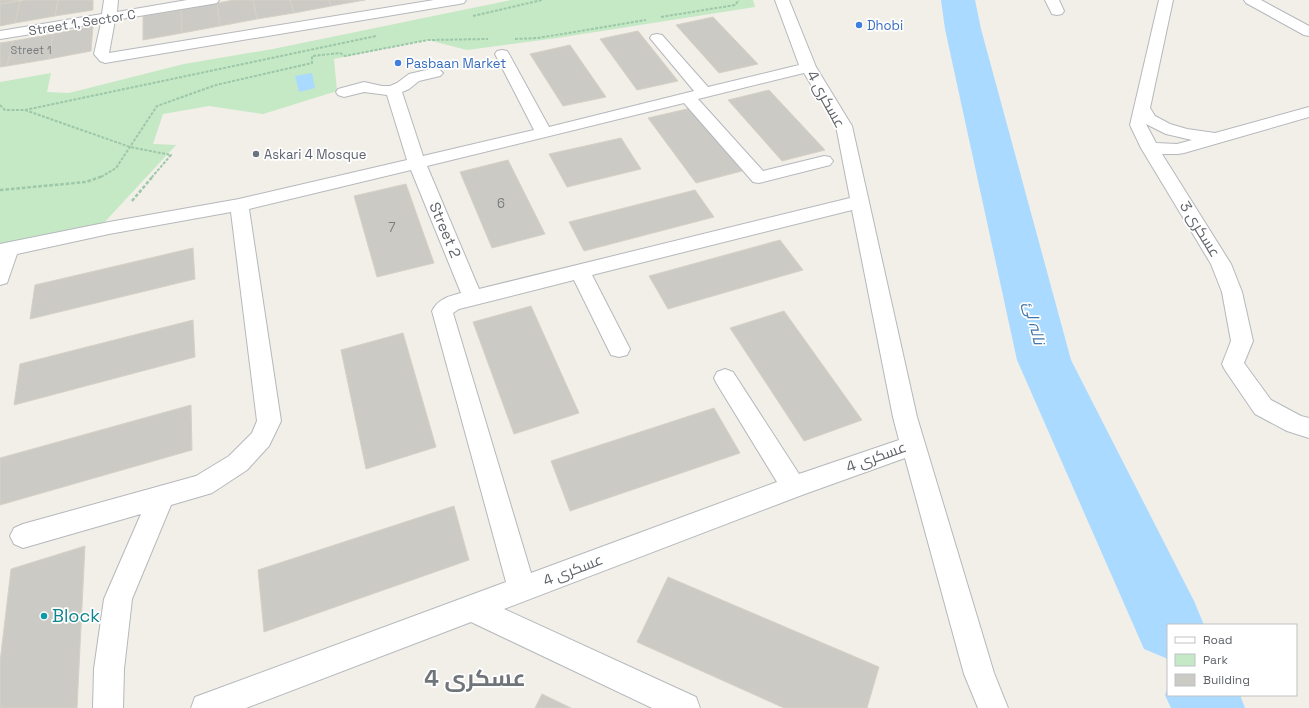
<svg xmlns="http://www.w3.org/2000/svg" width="1309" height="708" font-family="'Space Grotesk',Cairo,sans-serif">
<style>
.green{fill:#c5e8c5}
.water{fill:#aadaff}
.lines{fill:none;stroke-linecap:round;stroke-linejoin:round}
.river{fill:#aadaff;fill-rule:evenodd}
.building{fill:#cccac5;stroke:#d6d1c6}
.minor-casing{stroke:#b5b8bc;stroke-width:2}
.path-far1{stroke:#9cc7a9;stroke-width:2;stroke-dasharray:3 1.5;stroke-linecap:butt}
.path{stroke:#9cc7a9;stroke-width:2.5;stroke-dasharray:3.5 2;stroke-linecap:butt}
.minor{fill:#fff;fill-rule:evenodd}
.shop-dot{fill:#3f7fe0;stroke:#fff;stroke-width:1.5}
.worship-dot{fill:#6b7280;stroke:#fff;stroke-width:1.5}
.culture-dot{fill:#0f9aa8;stroke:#fff;stroke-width:1.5}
.labels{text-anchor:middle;stroke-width:3.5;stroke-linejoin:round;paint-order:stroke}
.far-number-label{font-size:11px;fill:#7a7d7f}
.far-street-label{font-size:13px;fill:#5f6368;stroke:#fff}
.far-shop-label{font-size:13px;fill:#366cbe;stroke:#fff;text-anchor:start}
.far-worship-label{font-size:13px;fill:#5b616d;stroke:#fff;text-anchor:start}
.number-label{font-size:13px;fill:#7a7d7f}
.street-label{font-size:15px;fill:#5f6368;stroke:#fff}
.water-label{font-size:16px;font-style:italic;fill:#4174aa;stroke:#fff}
.near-culture-label{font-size:18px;fill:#0d838f;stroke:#fff;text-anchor:start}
.near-district-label{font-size:23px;font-weight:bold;fill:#70757a;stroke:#fff}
</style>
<rect width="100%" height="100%" fill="#f1efe8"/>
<!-- green -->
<path class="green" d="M511,0H753L755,7L557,38L467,50L428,40L334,59L337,91L263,114L209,106L163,114L153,144L176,145L101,226L0,245V82L51,73L47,92L69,93L184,64L273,49Z"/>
<!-- water -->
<path class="water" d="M312,73L315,88L299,92L295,76Z"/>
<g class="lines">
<!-- river -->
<path class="river" d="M941,0H975L981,29L1071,360L1194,601L1204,625H1168V659L1144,649L1017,360L945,29Z
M1168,688V695H1240L1245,708H1171L1165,695Z"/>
</g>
<!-- building -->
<path class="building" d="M0,0H20L0,4Z
M27,0H58L55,16L15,23L20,1Z
M58,0H93V10L55,16Z
M234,0H253L257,19L220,26L217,3Z
M253,0H290L294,13L257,19Z
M290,0H329L331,6L294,13Z
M329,0H365L331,6Z
M20,1L15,23L0,26V4Z
M217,3L220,26L182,33L181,10Z
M181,10L182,33L143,40V16Z
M713,17L758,64L719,73L676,25Z
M93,26L91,51L49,59L53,34Z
M638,31L678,81L637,90L600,39Z
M53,34L49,59L7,66L13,41Z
M13,41L7,66L0,67V43Z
M570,45L606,97L563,106L530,54Z
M769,90L825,150L782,161L728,100Z
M691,108L742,171L696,183L648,118Z
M621,138L641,169L567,187L549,154Z
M508,160L545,234L492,248L460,172Z
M406,184L434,263L377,277L354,196Z
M695,190L714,217L584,251L569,222Z
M780,240L803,270L668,309L649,276Z
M193,248L195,279L30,319L35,285Z
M531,306L579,413L514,434L473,322Z
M784,311L862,420L804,441L730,328Z
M193,320L195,357L14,405L20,364Z
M403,333L436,447L366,469L341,350Z
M191,405L192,450L0,505V458Z
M714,408L740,453L570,511L551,461Z
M454,506L469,560L264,632L258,570Z
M85,546L77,708H0V662L11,569Z
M668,577L879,667L867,708H784L637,642Z
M542,694L571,708H535Z"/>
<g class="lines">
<!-- minor casing -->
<g class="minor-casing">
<path id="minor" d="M104,0H118L117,12L187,0H219L217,3L212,4L115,20L109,53L434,0H466L464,3L459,4L105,63L100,61L94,54L101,23L0,39V31L102,14Z
M775,0H789L816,67L852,126L917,417L994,673L1008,708H978L964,674L905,458L802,495L504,609L696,697L700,708H652L471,622L246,708H191L195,697L206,693L506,582L432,311C438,299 449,296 461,293L411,170L249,209L281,421L269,446L247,470L212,493L171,505L132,599L124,669L123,708H93L94,669L104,599L141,514L23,548L14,544L10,536L14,528L23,524L196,476L229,456L252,433L257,421L231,212L109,234L17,254L7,283L0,285V244L109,222L239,199L407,160L387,95L364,92L344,97L338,95L336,92L338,89L364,82L382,86H390L397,83L409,74L435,68L440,70L443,73L440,76L419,81L409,89L402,92L423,156L534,130L495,54L497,51L502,50L507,51L509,54L549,127L694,91L650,38L652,35L657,34L662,35L708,87L799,65ZM804,73L836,126L850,198L479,289L427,166L684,103L753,182L759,183L830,165L833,161L830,157L824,156L763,171L698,99ZM852,210L893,417L899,440L799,474L733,372L725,369L717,372L714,378L717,384L777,482L531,573L453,313L459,309L574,280L611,355L619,357L627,355L630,349L592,275Z
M1045,0H1059L1064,11L1062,14L1057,15L1052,14Z
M1159,0H1173L1150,108L1155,116L1170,124L1187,129L1215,133L1309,107V117L1184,153L1178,154H1162L1231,264L1242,292L1253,341L1244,363L1271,400L1301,416L1309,418V438L1287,431L1255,414L1225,370L1222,364L1231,341L1222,292L1211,264L1141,148L1130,125ZM1146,124L1166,134L1192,140L1177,144L1156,143Z
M1244,0H1261L1309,26V36L1304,35L1246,3Z"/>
</g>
<!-- path-far1 -->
<path class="path-far1" d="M473,16L542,0
M661,17L735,5L739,0
M515,39L538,38L646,20
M0,105L5,110H25L376,36
M25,110L130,147L171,155L152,177
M101,177L116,168L157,106L216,85L312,63V56L340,53L345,56L428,40L488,39"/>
<!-- path -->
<path class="path" d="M0,190L86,182L103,176
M132,201L153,176"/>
<!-- minor -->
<use href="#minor" class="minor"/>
</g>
<!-- markers -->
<g class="shop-dot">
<circle cx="859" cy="25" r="4"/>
<circle cx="398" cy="63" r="4"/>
</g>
<circle class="worship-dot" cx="256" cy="154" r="4"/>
<circle class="culture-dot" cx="44" cy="616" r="4"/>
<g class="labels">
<!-- far-number labels -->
<g class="far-number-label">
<text x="31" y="54">Street 1</text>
</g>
<!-- far-street labels -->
<g class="far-street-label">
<text transform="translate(82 22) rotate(-9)" y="5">Street 1, Sector C</text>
</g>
<!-- far-shop labels -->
<g class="far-shop-label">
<text x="867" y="30">Dhobi</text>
<text x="406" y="68">Pasbaan Market</text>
</g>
<!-- far-worship labels -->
<g class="far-worship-label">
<text x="264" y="159">Askari 4 Mosque</text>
</g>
<!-- number labels -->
<g class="number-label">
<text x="501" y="208">6</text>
<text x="392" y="232">7</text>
</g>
<!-- street labels -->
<g class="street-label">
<text transform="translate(826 99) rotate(61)" y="5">عسکری 4</text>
<text transform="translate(1200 229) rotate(58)" y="5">عسکری 3</text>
<text transform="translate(445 230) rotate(67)" y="5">Street 2</text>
<text transform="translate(876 457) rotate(-20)" y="5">عسکری 4</text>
<text transform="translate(573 570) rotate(-21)" y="5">عسکری 4</text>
</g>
<!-- water labels -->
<g class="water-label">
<text transform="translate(1035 323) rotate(76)" y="6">نالہ لئ</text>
</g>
<!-- near-culture labels -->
<g class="near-culture-label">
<text x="52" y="622">Block</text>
</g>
<!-- near-district labels -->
<g class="near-district-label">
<text x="475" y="686">عسکری 4</text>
</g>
</g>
<!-- legend -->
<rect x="1167" y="624" width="130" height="72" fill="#ffffff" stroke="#bfc1c3"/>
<rect x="1175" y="637" width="20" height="6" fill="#ffffff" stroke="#bfc1c3"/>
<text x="1203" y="644" font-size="12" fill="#5f6368">Road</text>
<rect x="1175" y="654" width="20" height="12" fill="#c5e8c5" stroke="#bfc1c3"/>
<text x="1203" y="664" font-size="12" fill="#5f6368">Park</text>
<rect x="1175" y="674" width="20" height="12" fill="#cccac5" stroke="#bfc1c3"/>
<text x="1203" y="684" font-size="12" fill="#5f6368">Building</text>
</svg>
